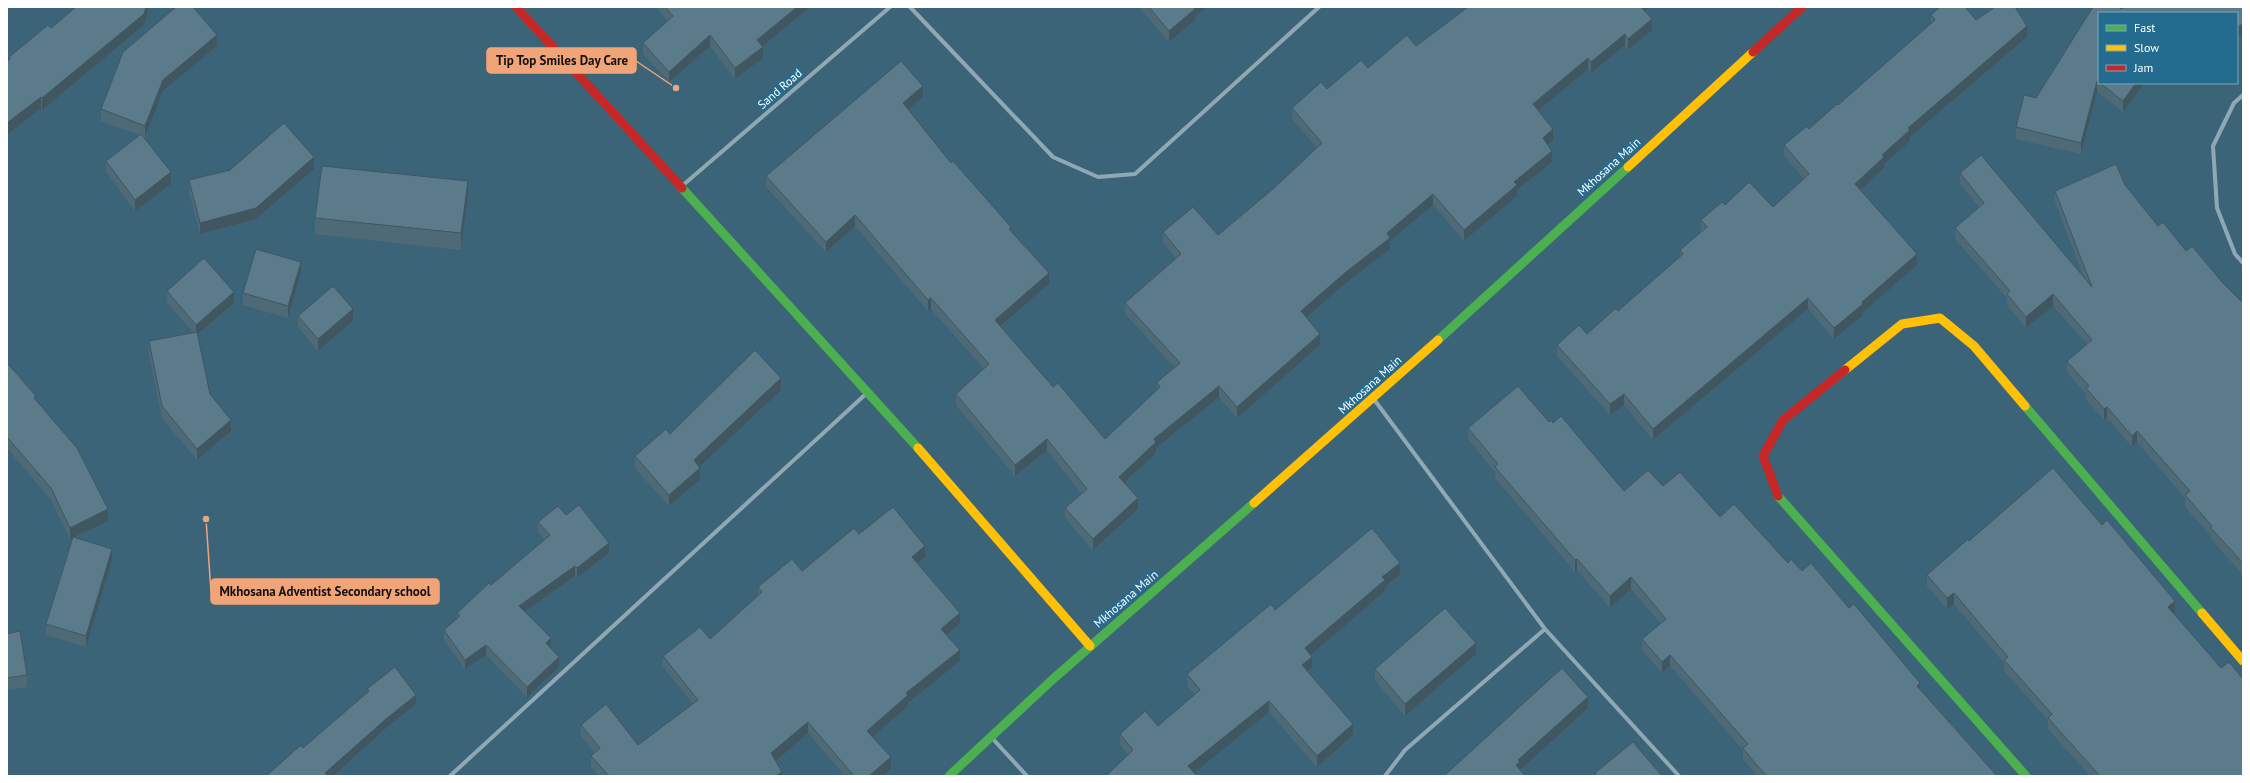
<svg xmlns="http://www.w3.org/2000/svg" width="2250" height="783" font-family="'PT Sans',sans-serif">
<style>
.lines{fill:none;stroke-linecap:round;stroke-linejoin:round}
.street{stroke:#90a8b4;stroke-width:4}
.fast{stroke:#4caf50;stroke-width:9}
.slow{stroke:#ffc107;stroke-width:9}
.jam{stroke:#c62828;stroke-width:9}
.wall{fill:#4e6a77}
.shaded-wall{fill:#405661}
.building{fill:#5b7b8a;stroke:#405661}
.labels{text-anchor:middle;stroke-width:4;stroke-linejoin:round;paint-order:stroke}
.street-label{font-size:12px;fill:#fff;stroke:#236c90}
.leader{fill:none;stroke:#f2a479;stroke-width:1.5}
.callout-dot{fill:#f2a479;stroke:#236c90;stroke-width:1.5}
.callout{fill:#f2a479;stroke:#f2a479;stroke-width:1.5}
.callout-label{font-size:13px;text-anchor:middle;font-weight:bold;fill:#111}
</style>
<rect width="100%" height="100%" fill="#3c6478"/>
<g class="lines">
<!-- street -->
<path class="street" d="M910,7L1053,157L1098,177L1135,174L1319,7
M2243,95L2234,103L2213,146L2217,208L2235,254L2243,263
M682,186L890,7
M1373,398L1545,629L1679,776
M992,738L1027,776
M450,776L868,392
M1385,776L1405,750L1545,629"/>
<!-- fast -->
<path class="fast" d="M682,188L918,448
M1438,340L1628,167
M2025,406L2202,613
M1778,496L2026,776
M949,776L1052,680L1254,503"/>
<!-- slow -->
<path class="slow" d="M1628,167L1753,52
M1845,370L1902,324L1940,318L1974,346L2025,406
M918,448L1090,646
M1254,503L1438,340
M2202,613L2243,661"/>
<!-- jam -->
<path class="jam" d="M516,7L682,188
M1753,52L1802,7
M1778,496L1763,456L1783,420L1845,370"/>
</g>
<!-- wall -->
<path class="wall" d="M656,7H810L762,47L763,58L735,79L710,46L669,82L643,54V43L668,21Z
M1139,7H1207L1195,16V20L1169,42Z
M2093,7H2120L2121,9L2125,7H2243V35L2237,38V13H2099V83H2145L2123,112L2097,92L2081,154L2016,139V127L2024,95L2036,98Z
M1644,11L1652,30L1628,50L1625,45L1591,73L1588,69L1538,111L1553,140L1548,145L1552,162L1517,190V196L1464,241L1433,205L1390,241V249L1346,283L1306,317L1320,345L1237,418L1219,397L1156,448V453L1125,483L1138,509L1093,550L1065,518V508L1081,493L1047,450L1015,476L956,405V394L984,369L931,309L928,311L855,226L826,252L766,187V176L923,97L908,110L951,163L1011,231L1049,284L1000,327L1053,387L1105,439L1157,390V382L1175,368L1125,314V303L1176,258L1163,243V232L1218,235L1273,189L1317,148L1292,119V108L1327,89L1368,68L1416,46Z
M1931,15L1976,20L2027,37L1910,137V141L1884,164V168L1860,190L1917,265L1863,312V315L1834,339L1808,309L1653,440L1624,405L1610,415L1557,356V345L1587,334L1618,311L1680,257V250L1702,231H1701V220L1725,205L1773,207L1804,179L1784,156V145L1809,129L1838,105L1931,24Z
M144,25L42,110L41,108L7,135V62L9,61V57L51,28Z
M217,46L163,91L145,137H144L171,184L135,211L106,172V161L139,135L101,121V109Z
M314,169L256,219L200,234L189,192V180Z
M1960,173L2084,278L2055,202V191L2125,185L2158,226L2222,282L2243,303V575L2211,539V536L2185,507V498L2137,442L2132,447L2107,418L2104,420L2086,399V394L2067,372V361L2087,344L2053,306L2026,328L2007,305V298L1955,239V228L1979,207L1960,184Z
M468,197L461,250L315,234V218Z
M301,273L288,318L243,305V293Z
M167,291L234,303L198,335L210,394L231,431L197,460L162,418L149,353V341L193,332L167,303Z
M298,316L353,321L318,351L298,327Z
M7,363L36,400L108,521L74,537L112,561L86,647L46,635V624L72,538L70,539L51,500L7,448Z
M781,390L699,467L700,480L669,506L635,468V456L670,434Z
M1549,422L1553,423L1624,491L1663,486L1720,517L1788,563L1802,571L1920,689L1997,776H1757L1743,759V750L1670,666L1662,673L1642,650V639L1661,624L1631,589L1610,608L1577,570L1575,572L1495,478V472L1468,439V428Z
M566,515L609,553L577,578L575,576L525,612L551,648L559,667L527,697L486,655L465,669L444,640V630L457,619V613L545,540L538,532V522Z
M859,534L925,557L917,564L960,624L947,636L960,661L908,703V706L873,737L891,769L882,776H845L808,733L775,761L782,776H599L591,767V756L594,752L581,736V725L638,745L693,704L663,667V656L710,639L758,596V587L802,571Z
M1969,541L2175,612L2173,614L2243,776H2090L2048,729V720L2004,671V663L1954,604L1947,609L1927,586V575Z
M1400,574L1385,587V591L1311,655L1312,668L1308,672L1353,735L1317,767L1269,712L1128,755L1120,745V734L1158,726L1195,694L1187,686V674L1275,610Z
M7,634L27,675V687L7,690Z
M1476,654L1405,716L1375,680V669Z"/>
<!-- shaded-wall -->
<path class="shaded-wall" d="M146,7H149L144,25L42,110V98Z
M797,7H810L757,51V40Z
M1192,7H1207L1195,16V20L1169,42V31Z
M1639,7H1648L1639,15Z
M1652,19V30L1628,50V39Z
M2243,24V35L2237,38V27Z
M2027,26V37L1910,137V141L1884,164V168L1855,195V184L1908,128Z
M1625,34V45L1591,73V62Z
M217,35V46L163,91L145,137V126L163,80Z
M710,35V46L669,82V72Z
M763,47V58L735,79V68Z
M1588,58V69L1533,115V104Z
M2097,81V92L2081,154V143Z
M2136,83H2145L2123,112V101Z
M923,86V97L903,114V103Z
M41,97V108L7,135V123Z
M1553,129V140L1543,149V138Z
M1552,151V162L1517,190V196L1464,241V230L1514,182Z
M314,157V169L256,219L200,234V223Z
M171,172V184L135,211V200Z
M468,181V197L461,250V233Z
M1433,194V205L1390,241V249L1346,283L1301,322V311L1387,233Z
M855,215V226L826,252V242Z
M1917,254V265L1863,312V315L1834,339V328L1862,302Z
M301,262V273L288,318V306Z
M1049,273V284L995,331V320Z
M234,292V303L196,336V325Z
M2053,294V306L2026,328V317Z
M931,298V309L928,311V300Z
M1808,298V309L1653,440V429Z
M353,309V321L318,351V339Z
M1320,334V345L1237,418V407Z
M781,378V390L694,472V460Z
M1219,386V397L1156,448V453L1119,488V477L1154,439Z
M1624,394V405L1610,415V404Z
M2107,407V418L2104,420V409Z
M231,420V431L197,460V449Z
M2137,431V442L2132,447V436Z
M1047,439V450L1015,476V465Z
M700,468V480L669,506V495Z
M1138,498V509L1093,550V539Z
M108,509V521L70,539V528Z
M609,543V553L577,578V568Z
M925,546V557L912,568V557Z
M112,549V561L86,647V636Z
M1577,559V570L1575,572V560Z
M1400,563V574L1385,587V591L1305,660V648L1382,577Z
M575,566V576L519,616V606Z
M1631,577V589L1610,608V596Z
M1954,593V604L1947,609V598Z
M2175,601V612L2168,618V607Z
M960,613V624L941,640V629Z
M551,638V648L546,643Z
M1476,643V654L1405,716V704Z
M486,645V655L465,669V660Z
M960,650V661L908,703V706L867,742V731L906,693Z
M1670,655V666L1662,673V662Z
M559,657V667L527,697V687Z
M1312,657V668L1302,676V665Z
M1920,683V694L1917,686Z
M416,695V704L386,728L333,776H325V773L386,719Z
M1588,697V708L1520,770L1516,765L1518,760Z
M1269,701V712L1190,776L1188,766Z
M808,722V733L771,765V753Z
M1353,724V735L1317,767V756Z
M891,757V769L882,776H869Z
M782,772V776H776Z"/>
<!-- building -->
<path class="building" d="M76,7H146L144,14L42,98L41,97L7,123V62L10,59L9,57L48,25L51,28Z
M176,7H193L217,35L163,80L145,126L101,109L123,52Z
M665,7H797L757,40L763,47L735,68L710,35L669,72L643,43L673,16Z
M1149,7H1193L1195,9L1169,31Z
M1468,7H1641L1652,19L1628,39L1625,34L1591,62L1588,58L1533,104L1553,129L1543,138L1552,151L1514,182L1517,185L1464,230L1433,194L1387,233L1390,238L1346,272L1301,311L1320,334L1237,407L1219,386L1154,439L1156,442L1119,477L1138,498L1093,539L1065,508L1087,489L1047,439L1015,465L956,394L989,364L931,298L928,300L855,215L826,242L766,176L901,61L923,86L903,103L951,163L953,161L1011,227L1009,229L1049,273L995,320L1053,387L1058,383L1105,439L1160,387L1157,382L1180,363L1125,303L1181,254L1163,232L1193,207L1218,235L1273,189L1322,143L1292,108L1321,82L1327,89L1361,60L1368,68L1407,35L1416,46Z
M1940,7H1965L1976,20L1995,7H2015L2027,26L1908,128L1910,130L1882,155L1884,157L1855,184L1917,254L1862,302L1863,304L1834,328L1808,298L1653,429L1624,394L1610,404L1557,345L1579,325L1587,334L1616,308L1618,311L1683,254L1680,250L1707,227L1701,220L1722,202L1725,205L1749,182L1773,207L1809,174L1784,145L1807,126L1809,129L1837,104L1838,105L1935,20L1931,15Z
M2093,7H2120L2121,9L2125,7H2243V24L2237,27V13H2099V82L2097,81L2081,143L2016,127L2024,95L2036,98Z
M2100,83H2136L2123,101Z
M284,123L314,157L256,208L200,223L189,180L230,170Z
M141,134L171,172L135,200L106,161Z
M1981,155L2092,287L2055,191L2116,164L2125,185L2158,226L2163,222L2186,251L2192,246L2222,282L2243,303V563L2211,528L2212,526L2185,495L2190,491L2137,431L2132,436L2107,407L2104,409L2086,388L2089,386L2067,361L2092,340L2053,294L2026,317L2007,294L2010,291L1955,228L1984,203L1960,173Z
M322,166L468,181L461,233L315,218Z
M256,249L301,262L288,306L243,293Z
M204,258L234,292L196,325L167,291Z
M333,286L353,309L318,339L298,316Z
M197,332L210,394L231,420L197,449L162,406L149,341Z
M755,350L781,378L694,460L700,468L669,495L635,456L666,429L670,434Z
M7,363L36,396L34,398L77,448L108,509L70,528L51,488L7,437Z
M1518,386L1549,422L1551,420L1553,423L1561,416L1624,491L1648,470L1663,486L1680,472L1720,517L1734,504L1788,563L1791,559L1802,571L1811,563L1849,608L1854,604L1920,683L1917,686L1997,776H1767L1755,763L1743,748L1748,744L1670,655L1662,662L1642,639L1666,619L1631,577L1610,596L1577,559L1575,560L1495,467L1498,464L1468,428Z
M2053,468L2102,525L2107,520L2175,601L2168,607L2221,668L2229,662L2243,679V776H2100L2048,718L2052,714L2004,660L2008,657L1954,593L1947,598L1927,575L1968,539L1969,541Z
M579,505L609,543L577,568L575,566L519,606L551,638L546,643L559,657L527,687L486,645L465,660L444,630L460,616L457,613L489,583L491,585L550,535L538,522L558,506L566,515Z
M893,507L925,546L912,557L960,613L941,629L960,650L906,693L908,695L867,731L891,757L869,776H854L808,722L771,753L782,772L776,776H609L591,756L600,748L581,725L606,704L638,745L698,700L663,656L700,627L710,639L762,592L758,587L792,559L802,571L854,528L859,534Z
M1372,528L1400,563L1382,577L1385,580L1305,648L1312,657L1302,665L1353,724L1317,756L1269,701L1188,766L1197,776H1106L1133,750L1120,734L1145,711L1158,726L1200,690L1187,674L1271,604L1275,610Z
M73,537L112,549L86,636L46,624Z
M1445,608L1476,643L1405,704L1375,669Z
M20,631L27,675L7,678V634Z
M395,667L416,695L386,719L325,773L328,776H266L301,745L303,748L369,691L367,689Z
M1562,668L1588,697L1518,760L1520,762L1516,765L1525,776H1444Z
M1633,742L1662,776H1597L1595,773Z"/>
<g class="labels">
<!-- street labels -->
<g class="street-label">
<text transform="translate(780 89) rotate(-41)" y="4">Sand Road</text>
<text transform="translate(1609 167) rotate(-42)" y="4">Mkhosana Main</text>
<text transform="translate(1370 385) rotate(-42)" y="4">Mkhosana Main</text>
<text transform="translate(1126 599) rotate(-41)" y="4">Mkhosana Main</text>
</g>
</g>
<!-- callouts -->
<path class="leader" d="M676 88L636 61M206 519L211 592"/>
<g class="callout-dot">
<circle cx="676" cy="88" r="4"/>
<circle cx="206" cy="519" r="4"/>
</g>
<g class="callout">
<rect x="487" y="48" width="149" height="25" rx="4"/>
<rect x="211" y="579" width="228" height="25" rx="4"/>
</g>
<g class="callout-label">
<text x="562" y="65">Tip Top Smiles Day Care</text>
<text x="325" y="596">Mkhosana Adventist Secondary school</text>
</g>
<!-- border -->
<rect width="2250" height="783" fill="none" stroke="#ffffff" stroke-width="16"/>
<!-- legend -->
<rect x="2098" y="12" width="140" height="72" fill="#236c90" stroke="#7ba7bc"/>
<rect x="2106" y="25" width="20" height="6" fill="#4caf50" stroke="#7ba7bc"/>
<text x="2134" y="32" font-size="12" fill="#ffffff">Fast</text>
<rect x="2106" y="45" width="20" height="6" fill="#ffc107" stroke="#7ba7bc"/>
<text x="2134" y="52" font-size="12" fill="#ffffff">Slow</text>
<rect x="2106" y="65" width="20" height="6" fill="#c62828" stroke="#7ba7bc"/>
<text x="2134" y="72" font-size="12" fill="#ffffff">Jam</text>
</svg>
